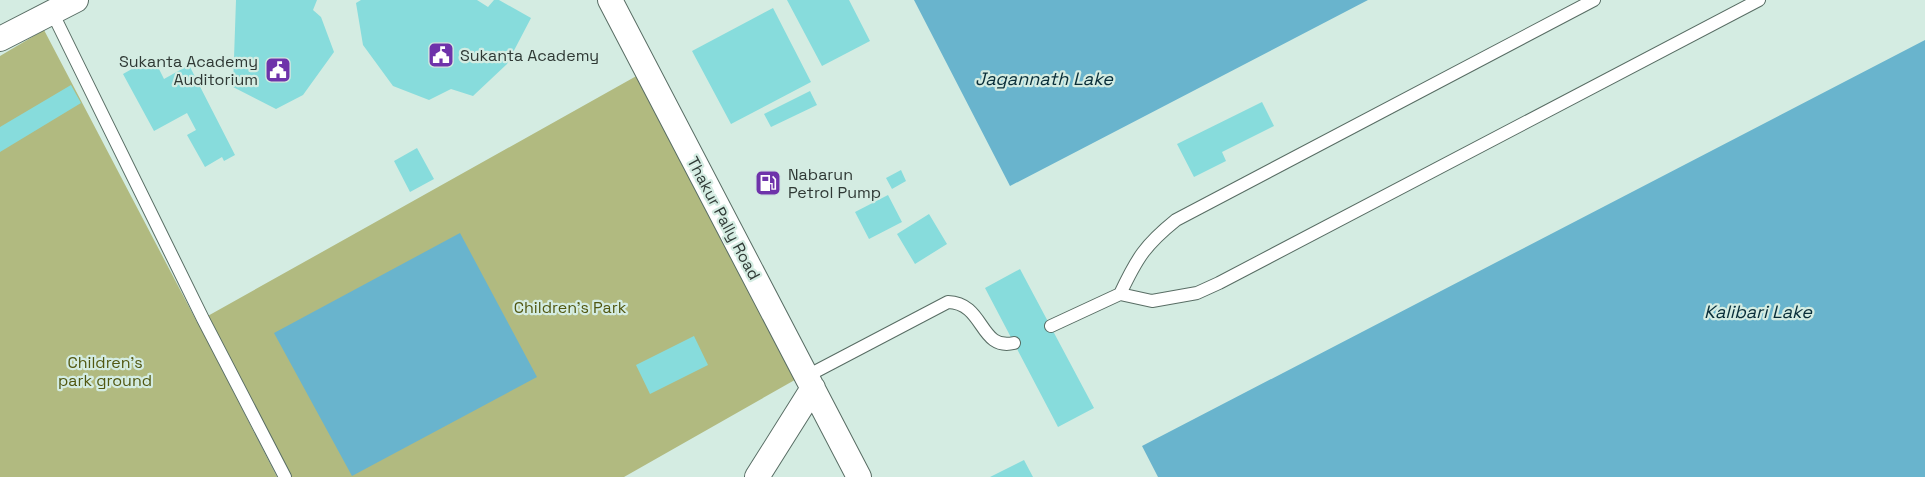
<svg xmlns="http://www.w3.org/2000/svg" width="1925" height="477" font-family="'Space Grotesk',sans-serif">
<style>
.green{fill:#b1ba80}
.water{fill:#69b4cd}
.building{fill:#87dcdc}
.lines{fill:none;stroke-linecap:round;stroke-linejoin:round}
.service-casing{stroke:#586d64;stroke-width:14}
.minor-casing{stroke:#586d64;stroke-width:26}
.service{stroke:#fff;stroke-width:12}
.minor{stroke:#fff;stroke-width:24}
.labels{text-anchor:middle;stroke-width:4.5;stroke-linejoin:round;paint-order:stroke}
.poi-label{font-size:16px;fill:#2f3935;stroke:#d4ece2;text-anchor:start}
.street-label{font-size:16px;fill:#2f3935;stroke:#d4ece2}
.park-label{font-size:16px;fill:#515711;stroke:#d4ece2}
.water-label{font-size:18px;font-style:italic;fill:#092e39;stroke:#d4ece2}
</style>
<rect width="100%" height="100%" fill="#d4ece2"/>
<!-- green -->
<path class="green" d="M44,30L197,322L640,74L800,377L624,477H282L210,346L277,477H0V56Z"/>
<!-- water -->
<path class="water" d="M914,0H1368L1010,186Z
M1925,40V477H1158L1142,446Z
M460,233L537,377L352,476L274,333Z"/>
<!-- building -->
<path class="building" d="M236,0H317L313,10L321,17L334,52L303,95L276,109L233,87Z
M361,0H477L488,7L494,0H499L531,18L507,64L473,96L451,89L429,100L393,86L363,45L356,3Z
M787,0H849L870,41L822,66Z
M773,8L811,82L731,124L692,51Z
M153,57L164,79L189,65L235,155L224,161L222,157L205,167L187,135L196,130L187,113L154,131L123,74Z
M71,85L81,103L0,152V127Z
M810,91L817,105L771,127L764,114Z
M1262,102L1274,126L1222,152L1226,161L1194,177L1177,144Z
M417,148L434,179L410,192L394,161Z
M901,170L906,181L892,189L886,178Z
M888,195L902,222L869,239L855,212Z
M929,214L947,244L915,264L897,234Z
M1020,269L1094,408L1058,427L985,288Z
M694,336L708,365L650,394L636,365Z
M1024,460L1033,477H990Z"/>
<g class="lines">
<!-- service casing -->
<g class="service-casing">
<path id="service" d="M52,12L203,319L285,477
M1120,294C1137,258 1145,245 1176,220L1594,0
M1051,326L1120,294L1152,301L1197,293L1219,283L1759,0
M807,376L948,302C985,303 979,351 1014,343"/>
</g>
<!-- minor casing -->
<g class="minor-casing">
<path id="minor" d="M610,0L859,477
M0,39L76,0
M757,477L813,388"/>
</g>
<!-- service -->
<use href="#service" class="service"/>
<!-- minor -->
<use href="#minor" class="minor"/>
</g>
<!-- icons -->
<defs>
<g id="civic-square" transform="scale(1.35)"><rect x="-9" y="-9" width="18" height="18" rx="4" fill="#6e33aa" stroke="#d4ece2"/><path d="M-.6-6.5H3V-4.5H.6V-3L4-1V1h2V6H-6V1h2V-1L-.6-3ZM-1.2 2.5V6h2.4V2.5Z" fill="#fff"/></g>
<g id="fuel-square" transform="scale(1.35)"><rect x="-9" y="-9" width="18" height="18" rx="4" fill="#6e33aa" stroke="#d4ece2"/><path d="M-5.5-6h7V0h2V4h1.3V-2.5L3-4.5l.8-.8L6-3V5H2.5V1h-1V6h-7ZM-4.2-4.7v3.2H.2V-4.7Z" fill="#fff"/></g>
</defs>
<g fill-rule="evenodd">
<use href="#civic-square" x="441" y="55"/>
<use href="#civic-square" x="278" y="70"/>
<use href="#fuel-square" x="768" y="183"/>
</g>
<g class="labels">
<!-- poi labels -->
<g class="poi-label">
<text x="460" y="61">Sukanta Academy</text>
<text x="258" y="67" text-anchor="end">Sukanta Academy<tspan x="258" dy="18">Auditorium</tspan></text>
<text x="788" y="180">Nabarun<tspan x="788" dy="18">Petrol Pump</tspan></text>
</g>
<!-- street labels -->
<g class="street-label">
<text transform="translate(724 218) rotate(62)" y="6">Thakur Pally Road</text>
</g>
<!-- park labels -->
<g class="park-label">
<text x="570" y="313">Children's Park</text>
<text x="105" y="368">Children's<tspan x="105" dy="18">park ground</tspan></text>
</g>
<!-- water labels -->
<g class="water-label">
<text x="1044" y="85">Jagannath Lake</text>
<text x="1758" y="318">Kalibari Lake</text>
</g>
</g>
</svg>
